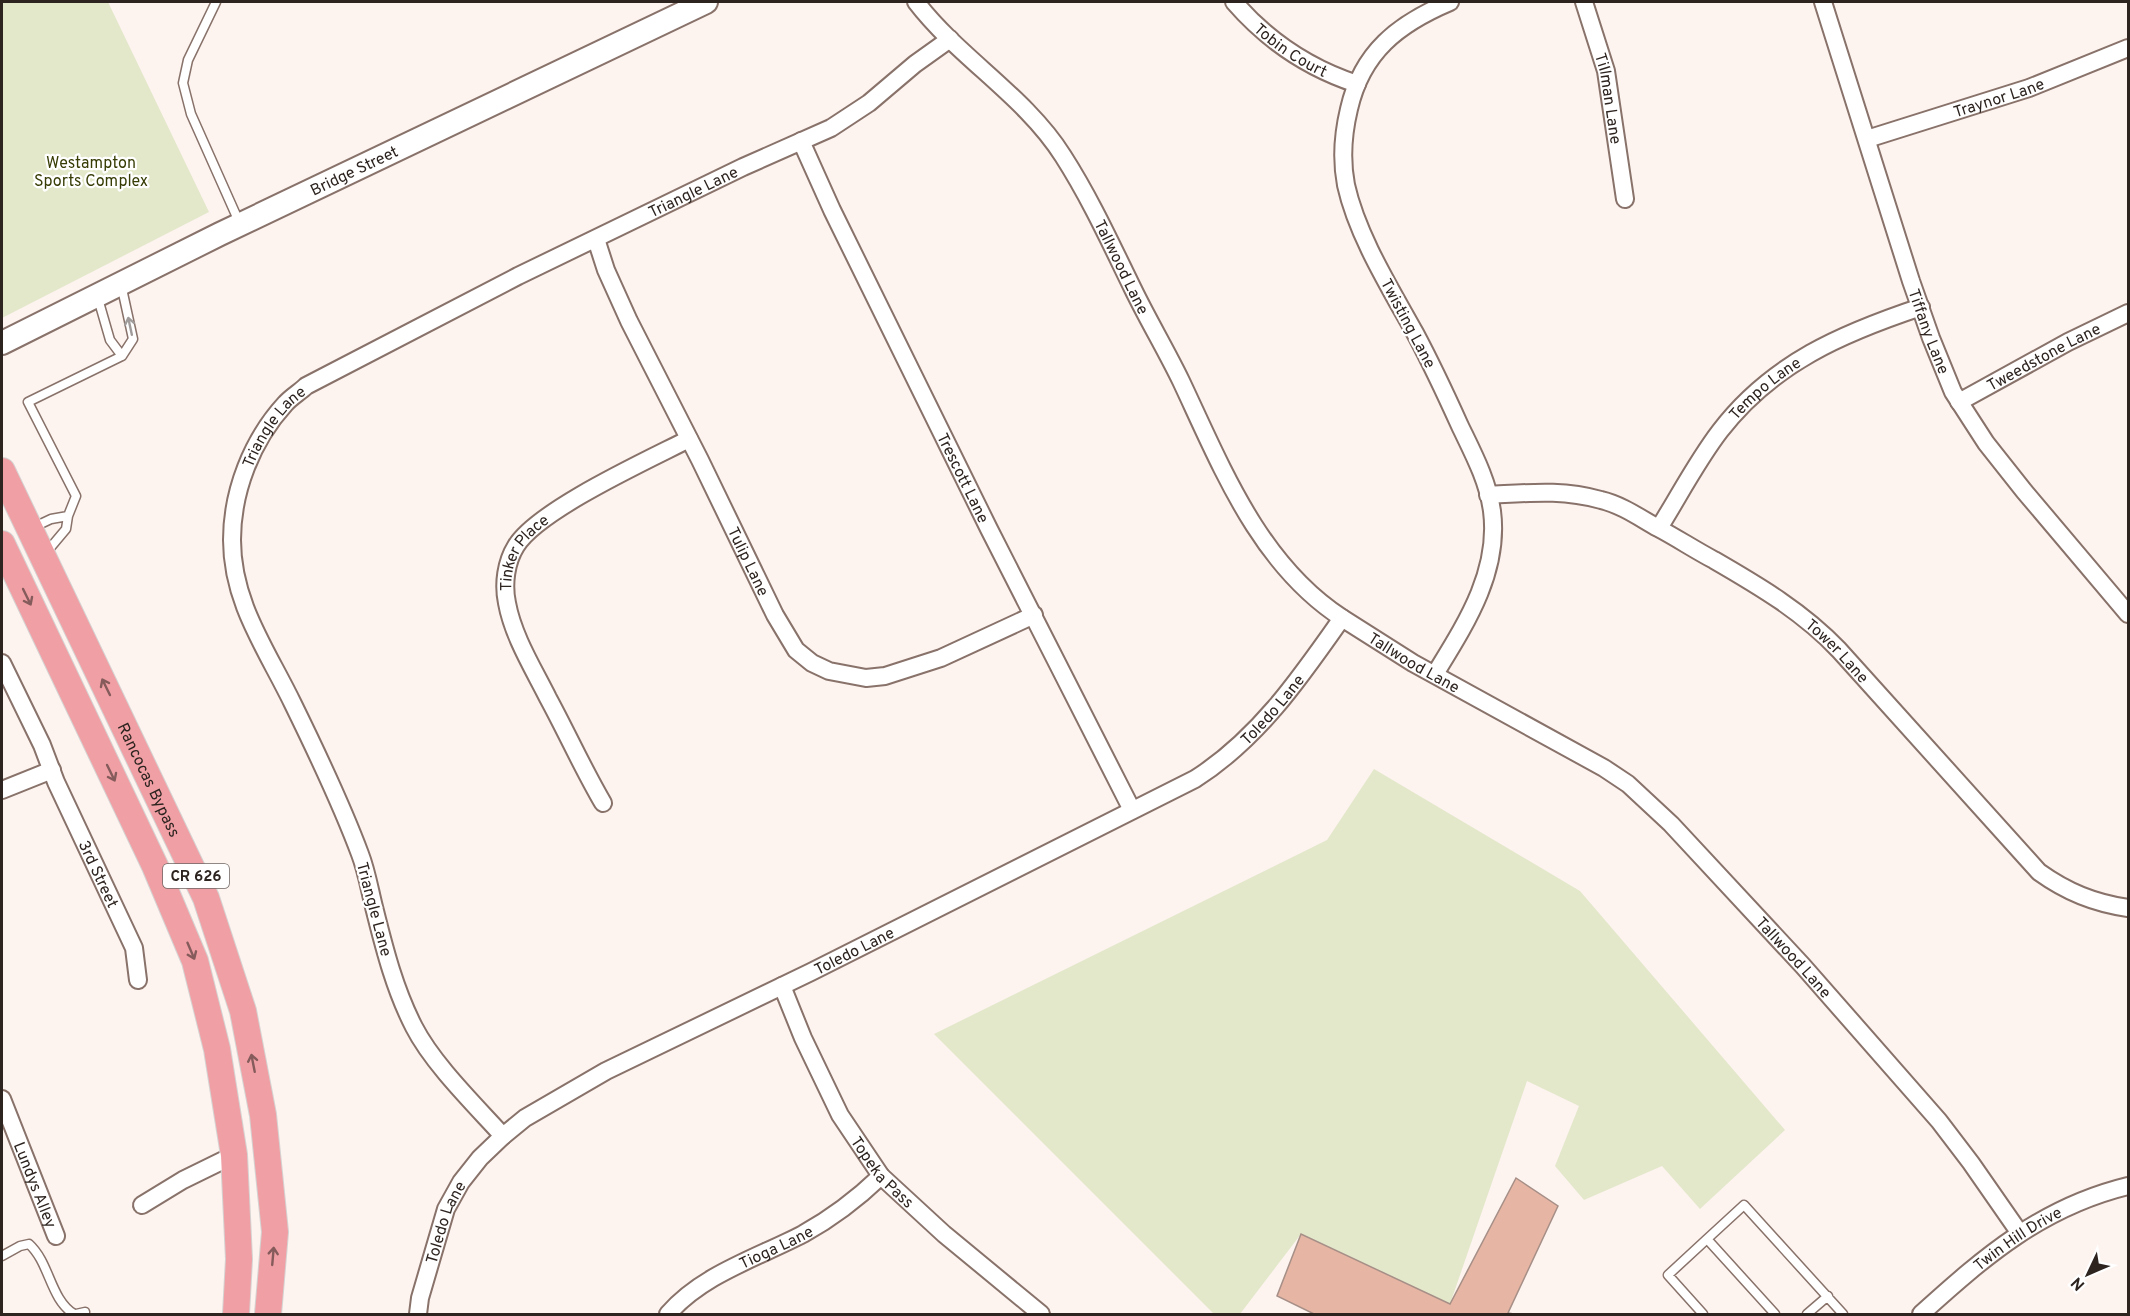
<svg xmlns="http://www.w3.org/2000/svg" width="2130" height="1316" font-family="Overpass,sans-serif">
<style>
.green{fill:#e3e8cb}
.building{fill:#e6b5a3;stroke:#a68f87;stroke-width:1.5}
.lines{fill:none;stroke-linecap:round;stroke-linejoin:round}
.lane-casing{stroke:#88726a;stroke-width:11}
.street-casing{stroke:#88726a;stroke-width:20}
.secondary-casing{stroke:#88726a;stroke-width:26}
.primary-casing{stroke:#d5d3d2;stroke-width:28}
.lane{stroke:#fff;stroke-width:8}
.street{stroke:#fff;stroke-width:16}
.secondary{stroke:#fff;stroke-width:22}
.primary{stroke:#f09fa4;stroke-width:26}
.oneway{stroke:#a09c9b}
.oneway2{stroke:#855b5b}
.labels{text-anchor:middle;stroke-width:4.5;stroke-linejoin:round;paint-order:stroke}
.shield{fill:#fff;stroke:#6c6663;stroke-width:1.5}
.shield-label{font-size:15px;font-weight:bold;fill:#2d2420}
.street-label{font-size:16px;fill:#2d2420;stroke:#fff}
.park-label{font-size:16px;fill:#383d06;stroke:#fff}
</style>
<rect width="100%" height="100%" fill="#fdf3ef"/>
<!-- green -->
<path class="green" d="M2,2H108L209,212L2,318Z
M1374,769L1580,891L1785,1130L1700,1209L1662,1166L1584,1200L1555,1166L1579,1106L1527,1081L1450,1304L1301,1234L1240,1314H1214L934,1034L1327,840Z"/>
<!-- building -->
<path class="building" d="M1516,1178L1558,1206L1508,1313L1514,1314H1314L1277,1296L1301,1234L1450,1304Z"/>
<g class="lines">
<!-- lane casing -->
<g class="lane-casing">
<path id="lane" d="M216,2L188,60L183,83L191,114L240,224
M97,295L110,340L122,356L133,339L121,284
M68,516L76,496L28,402L122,356
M32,528L51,519L68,516L66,529L45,554
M1707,1239L1744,1205L1843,1314
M2,1256L20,1246L29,1244C50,1263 50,1299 74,1314
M76,1314L85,1312
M1703,1314L1668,1275L1707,1239L1775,1314
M1807,1314L1828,1296"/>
</g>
<!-- street casing -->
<g class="street-casing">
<g id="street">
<path id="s1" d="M916,2C959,58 1025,96 1063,156C1090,198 1111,244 1133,289C1148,320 1166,350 1181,381C1222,468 1259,564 1342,618L1413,663L1604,768L1628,784L1671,824L1803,966L1939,1121L1971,1163L2019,1232"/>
<path id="s2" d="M1234,2C1267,40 1308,68 1357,84"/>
<path id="s3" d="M1584,2L1606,71L1625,199"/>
<path id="s4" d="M1823,2L1911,281L1931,338L1953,392L1986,443L2024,491L2128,614"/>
<path id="s5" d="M1867,139L2029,88L2128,48"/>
<path id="s6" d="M801,141L832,210L989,529L1132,810"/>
<path id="s7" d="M596,239L606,270L629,321L700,460L775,615L796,650L812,663L829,671L866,678L885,676L941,658L1034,615"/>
<path id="s8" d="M1959,402L2068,342L2128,313"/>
<path id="s9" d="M1488,495C1529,493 1562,489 1601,500C1622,505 1640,518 1658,528C1677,538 1695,550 1714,560C1759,586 1803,612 1839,650L2039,872C2067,892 2094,903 2128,908"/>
<path id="s10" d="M1659,528C1679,496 1697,461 1720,431C1772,363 1843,333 1921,307"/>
<path id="s11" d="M2,663L42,745L56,782L134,948L138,980"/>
<path d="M1435,674C1465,625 1500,572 1492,511C1488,481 1473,453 1460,426C1446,395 1431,363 1415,333C1390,288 1357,235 1346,185C1341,159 1343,134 1349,109C1362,52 1398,24 1450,2"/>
<path d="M2,790L52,770"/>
<path id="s12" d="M603,803C583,769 567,733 548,698C533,668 513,636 507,603C503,584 506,562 516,546C538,510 648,460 689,439"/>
<path id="s13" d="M782,986L803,1038L840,1115L881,1176L944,1234L1041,1314"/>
<path id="s14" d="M2,1099L56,1236"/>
<path id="s15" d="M503,1136C474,1104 433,1064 414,1027C395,990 385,951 375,911C370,892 367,872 360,854C341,803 317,753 293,704C267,650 232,603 232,540C232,491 252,440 285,404C291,397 300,392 306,386L518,276L743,167L831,128L869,103L915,64L950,39"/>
<path d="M142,1205L183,1180L234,1155"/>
<path id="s16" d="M418,1314L420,1298L446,1209L461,1182L480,1158L503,1136L525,1118L606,1071L811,972L1195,779C1258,739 1300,678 1342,618"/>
<path id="s17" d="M668,1314C703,1274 757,1258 803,1234C832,1218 857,1199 881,1176"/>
<path id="s18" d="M1921,1314C1985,1256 2042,1207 2128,1186"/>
</g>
</g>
<!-- secondary casing -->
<g class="secondary-casing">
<g id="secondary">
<path id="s19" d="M2,343L220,234L706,2"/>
</g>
</g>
<!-- primary casing -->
<g class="primary-casing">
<g id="primary">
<path id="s20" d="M2,471L206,898L243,1011L263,1115L275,1232L268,1314"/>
<path d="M2,544L155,866L195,961L217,1049L234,1155L239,1259L236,1314"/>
</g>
</g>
<!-- lane -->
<use href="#lane" class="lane"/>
<!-- street -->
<use href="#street" class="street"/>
<!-- secondary -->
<use href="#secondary" class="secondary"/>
<!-- primary -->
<use href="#primary" class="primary"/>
</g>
<!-- one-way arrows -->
<defs><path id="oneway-shaft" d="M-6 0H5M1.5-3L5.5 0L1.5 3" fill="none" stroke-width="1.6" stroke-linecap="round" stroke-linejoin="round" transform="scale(1.5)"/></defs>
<use class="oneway" href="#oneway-shaft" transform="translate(130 326) rotate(-102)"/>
<g class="oneway2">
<use href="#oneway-shaft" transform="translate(27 597) rotate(64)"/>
<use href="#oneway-shaft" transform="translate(106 687) rotate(-116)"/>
<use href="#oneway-shaft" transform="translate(111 773) rotate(64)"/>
<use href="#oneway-shaft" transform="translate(191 951) rotate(67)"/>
<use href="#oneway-shaft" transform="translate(253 1063) rotate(-101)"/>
<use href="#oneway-shaft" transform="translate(273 1256) rotate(-85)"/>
</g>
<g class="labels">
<!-- shield labels -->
<rect class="shield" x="163" y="864" width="66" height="24" rx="4.5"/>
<g class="shield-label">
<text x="196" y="881">CR 626</text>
</g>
<!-- street labels -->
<g class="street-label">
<text dy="6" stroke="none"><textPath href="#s2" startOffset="75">Tobin Court</textPath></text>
<text dy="6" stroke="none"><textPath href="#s5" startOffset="138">Traynor Lane</textPath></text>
<text dy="6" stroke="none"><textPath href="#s3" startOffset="100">Tillman Lane</textPath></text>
<text dy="6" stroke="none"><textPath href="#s19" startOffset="392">Bridge Street</textPath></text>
<text dy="6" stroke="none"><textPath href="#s15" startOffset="1274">Triangle Lane</textPath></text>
<text dy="6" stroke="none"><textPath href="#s1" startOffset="339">Tallwood Lane</textPath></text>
<text transform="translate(1409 323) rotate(62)" y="6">Twisting Lane</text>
<text dy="6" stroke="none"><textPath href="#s4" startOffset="346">Tiffany Lane</textPath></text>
<text dy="6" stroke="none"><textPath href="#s8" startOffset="96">Tweedstone Lane</textPath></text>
<text dy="6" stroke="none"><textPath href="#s10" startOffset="177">Tempo Lane</textPath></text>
<text dy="6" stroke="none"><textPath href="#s15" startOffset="788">Triangle Lane</textPath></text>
<text dy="6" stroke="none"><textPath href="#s6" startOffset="374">Trescott Lane</textPath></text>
<text dy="6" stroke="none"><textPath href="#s12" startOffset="279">Tinker Place</textPath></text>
<text dy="6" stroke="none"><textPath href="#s7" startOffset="357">Tulip Lane</textPath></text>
<text dy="6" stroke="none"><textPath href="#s9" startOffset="396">Tower Lane</textPath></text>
<text dy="6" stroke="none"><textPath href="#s1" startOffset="843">Tallwood Lane</textPath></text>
<text dy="6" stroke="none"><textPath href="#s16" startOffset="1086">Toledo Lane</textPath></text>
<text dy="6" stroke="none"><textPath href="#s20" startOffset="342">Rancocas Bypass</textPath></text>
<text dy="6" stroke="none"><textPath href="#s11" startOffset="232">3rd Street</textPath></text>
<text transform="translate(375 909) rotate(75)" y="6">Triangle Lane</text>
<text dy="6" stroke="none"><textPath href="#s16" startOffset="600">Toledo Lane</textPath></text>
<text dy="6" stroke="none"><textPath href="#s1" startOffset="1329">Tallwood Lane</textPath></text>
<text dy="6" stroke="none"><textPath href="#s13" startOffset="213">Topeka Pass</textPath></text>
<text dy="6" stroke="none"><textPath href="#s14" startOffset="92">Lundys Alley</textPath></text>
<text dy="6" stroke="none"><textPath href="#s16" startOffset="96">Toledo Lane</textPath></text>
<text dy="6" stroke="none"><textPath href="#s18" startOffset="123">Twin Hill Drive</textPath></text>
<text dy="6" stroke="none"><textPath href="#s17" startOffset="128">Tioga Lane</textPath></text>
</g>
<!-- park labels -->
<g class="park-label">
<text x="91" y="168">Westampton<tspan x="91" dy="18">Sports Complex</tspan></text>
</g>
</g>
<!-- border -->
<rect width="2130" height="1316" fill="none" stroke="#2d2420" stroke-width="6"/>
<!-- north arrow -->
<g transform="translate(2088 1274) rotate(226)" stroke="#ffffff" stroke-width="4.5" paint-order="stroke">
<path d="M0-4.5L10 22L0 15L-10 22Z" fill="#2d2420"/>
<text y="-9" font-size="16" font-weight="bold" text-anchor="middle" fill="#2d2420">N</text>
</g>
</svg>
